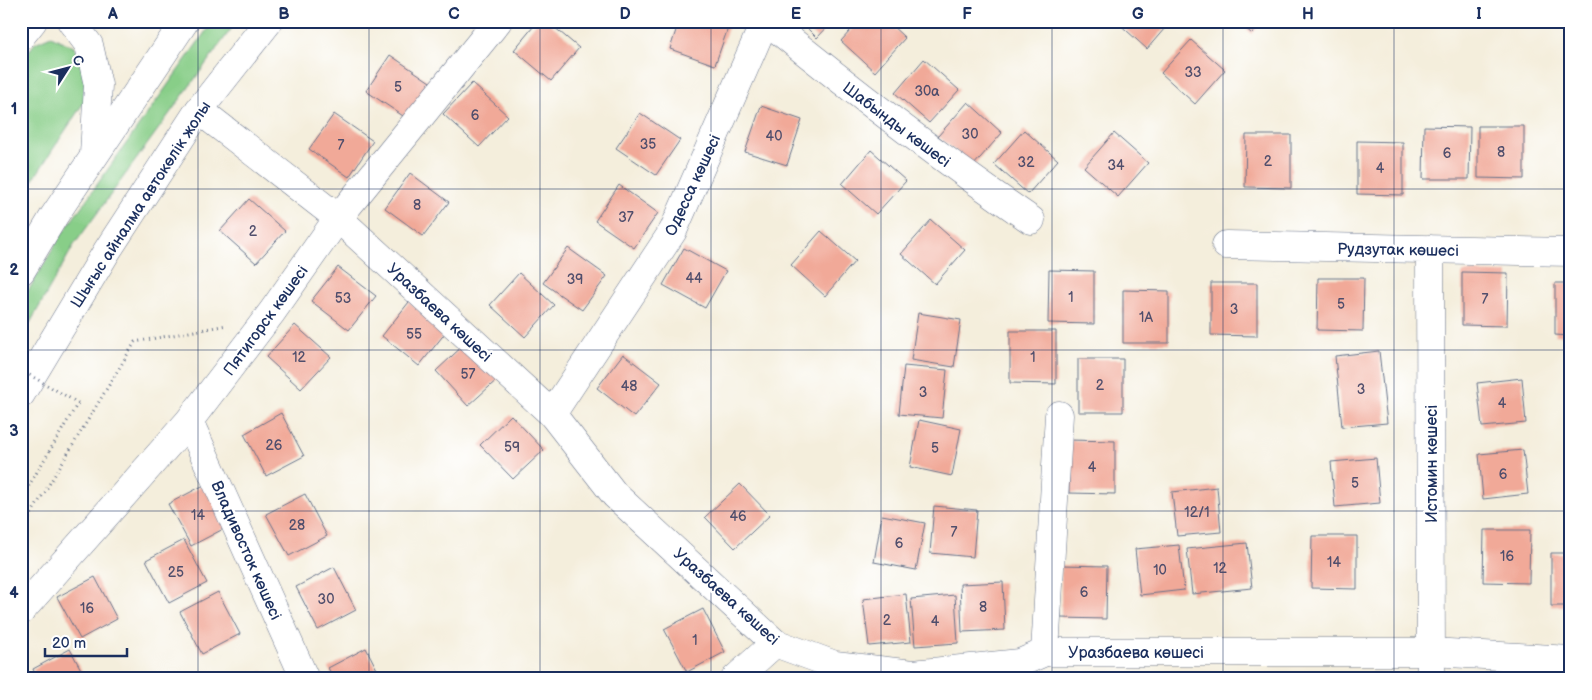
<svg xmlns="http://www.w3.org/2000/svg" width="1592" height="700" font-family="'Balsamiq Sans',sans-serif">
<style>
.green{fill:#88ce88;stroke:#527e73}
.building{fill:#f1a998}
.lines{fill:none;stroke-linecap:round;stroke-linejoin:round}
.minor-casing{stroke:#67728a;stroke-width:29}
.tertiary-casing{stroke:#67728a;stroke-width:29}
.secondary-casing{stroke:#67728a;stroke-width:29}
.primary-casing{stroke:#67728a;stroke-width:29}
.path{stroke:#67728a;stroke-width:3;stroke-dasharray:1 4;stroke-linecap:butt}
.minor{stroke:#fff;stroke-width:28}
.tertiary{stroke:#fff;stroke-width:28}
.secondary{stroke:#fff;stroke-width:28}
.primary{stroke:#fff;stroke-width:28}
.path-bridge{stroke:#67728a;stroke-width:3;stroke-dasharray:1 4;stroke-linecap:butt}
.grid{fill:none;stroke:#1b2f5e;stroke-width:1;stroke-opacity:0.55}
.labels{text-anchor:middle;stroke-width:5;stroke-linejoin:round;paint-order:stroke}
.number-label{font-size:14px;fill:#504e6c}
.street-label{font-size:16px;fill:#1b2f5e;stroke:#fff}
.neatline{fill:none;stroke:#1b2f5e;stroke-width:2}
.grid-label{font-size:16px;text-anchor:middle;font-weight:bold;fill:#1b2f5e}
</style>
<rect width="100%" height="100%" fill="#fff"/>
<filter id="ink" filterUnits="userSpaceOnUse"><feTurbulence type="fractalNoise" baseFrequency=".02" numOctaves="2"/><feDisplacementMap in="SourceGraphic" scale="10" xChannelSelector="R" yChannelSelector="G"/><feConvolveMatrix kernelMatrix="1 2 1 2 8 2 1 2 1" color-interpolation-filters="sRGB"/></filter>
<filter id="wash" filterUnits="userSpaceOnUse"><feTurbulence type="fractalNoise" baseFrequency=".0096" numOctaves="4" result="noise"/><feDisplacementMap in="SourceGraphic" scale="20" xChannelSelector="R" yChannelSelector="G"/><feGaussianBlur stdDeviation="1.12" result="paint"/><feColorMatrix in="noise" values="0 0 0 0 0 0 0 0 0 0 0 0 0 0 0 0 0 1.4 0 .05"/><feComposite in="paint" operator="in"/></filter>
<g filter="url(#wash)">
<rect width="100%" height="100%" fill="#f4eedc"/>
<!-- green -->
<path class="green" d="M213,21H237L74,245L21,339V303L60,237Z
M51,36L74,47L88,72L86,99L21,198V62L35,43Z"/>
<g id="blocks">
<!-- building -->
<path class="building" d="M538,21H547L579,48L551,81L514,50Z
M679,21H719L729,25L715,65L670,49Z
M800,21H833L817,38Z
M859,21H887L905,38L875,72L841,41Z
M1116,21H1171L1147,49Z
M1238,21H1263L1252,34Z
M1191,40L1225,70L1195,104L1161,73Z
M390,55L430,82L406,118L366,91Z
M924,59L959,90L929,123L895,93Z
M472,83L508,116L479,147L443,114Z
M968,102L1002,133L973,166L938,136Z
M761,106L802,120L787,165L745,152Z
M640,113L680,140L656,175L616,148Z
M334,114L373,141L349,177L309,149Z
M1424,126L1470,127L1469,179H1423Z
M1478,126H1524V179L1478,178Z
M1024,130L1058,160L1028,194L994,164Z
M1114,133L1148,163L1118,197L1084,167Z
M1246,135H1291V188L1245,187Z
M1357,141L1403,142V195L1357,194Z
M871,150L906,181L876,214L842,184Z
M410,173L449,202L423,236L385,208Z
M619,185L658,213L634,248L595,221Z
M249,199L285,231L256,263L220,231Z
M931,220L965,250L935,284L901,254Z
M821,231L855,261L825,296L791,265Z
M568,248L607,276L582,310L543,283Z
M684,248L726,271L705,308L663,285Z
M338,267L376,296L349,330L311,301Z
M1049,270L1094,271V324L1048,323Z
M1462,272L1508,273L1507,326L1462,325Z
M519,273L554,305L525,337L490,305Z
M1318,278H1364L1363,331L1317,330Z
M1211,283H1257V336L1211,335Z
M1555,283H1571V336L1555,335Z
M1123,290L1169,291V343H1123Z
M409,302L446,332L419,366L382,336Z
M918,313L961,320L954,367L911,360Z
M295,325L331,357L301,389L266,357Z
M1010,331H1056V384L1010,383Z
M467,342L500,377L468,406L436,371Z
M1379,351L1387,423L1342,427L1335,356Z
M623,354L661,383L634,417L597,388Z
M1078,359H1123V412H1078Z
M904,366L947,370L942,418L899,414Z
M1522,378L1526,423L1482,427L1477,383Z
M281,413L304,456L266,476L244,434Z
M511,415L544,450L513,479L480,445Z
M919,420L961,429L952,476L910,467Z
M1069,440L1115,441V494L1069,493Z
M1523,450L1528,494L1483,499L1479,454Z
M1376,458L1380,503L1335,507L1331,462Z
M206,484L229,526L191,546L168,504Z
M740,484L770,515L735,548L705,517Z
M1217,487L1221,532L1177,536L1172,492Z
M305,494L327,536L289,556L266,514Z
M934,506L977,510L973,557L930,553Z
M882,515L925,523L916,570L874,562Z
M1484,530H1530L1529,583L1483,582Z
M1312,536H1357V589L1311,588Z
M184,540L207,583L169,603L146,560Z
M1247,543L1252,588L1192,594L1187,549Z
M1179,545L1184,590L1140,595L1135,549Z
M1551,553H1571V606H1551Z
M1061,565L1107,566L1106,619L1061,618Z
M334,567L356,610L318,630L296,587Z
M95,577L117,619L80,639L57,597Z
M1003,582L1005,630L962,632L960,584Z
M218,592L240,634L202,654L180,612Z
M906,594L911,642L869,646L863,599Z
M955,595L958,643L915,646L911,599Z
M703,609L725,652L687,672L664,629Z
M366,648L382,679H334L328,668Z
M70,649L86,679H37L33,669Z
M263,671L267,679H249Z"/>
</g>
</g>
<g filter="url(#ink)">
<use href="#blocks" fill-opacity="0" stroke="#67728a" stroke-width="1"/>
<g class="lines">
<!-- minor casing -->
<g class="minor-casing">
<path id="minor" d="M767,21C853,91 940,158 1031,220
M21,36L33,21
M1226,245L1571,252
M1430,249L1431,679
M552,414L673,231L765,21
M189,421L305,679
M21,611L189,421L272,312L338,218L498,21
M1045,652L1059,415
M735,679L775,643"/>
</g>
<!-- tertiary casing -->
<g class="tertiary-casing">
<path id="tertiary" d="M199,110L338,218L552,414L615,495L775,643L835,665L913,674L1020,663L1045,652H1431L1571,660"/>
</g>
<!-- secondary casing -->
<g class="secondary-casing">
<path id="secondary" d="M71,21L89,45L98,85L94,154"/>
</g>
<!-- primary casing -->
<g class="primary-casing">
<path id="primary" d="M21,271L54,216L185,21
M21,394L107,251L199,110L269,21"/>
</g>
<!-- path -->
<path class="path" d="M21,499L78,403
M21,531L135,342L227,325"/>
<!-- minor -->
<use href="#minor" class="minor"/>
<!-- tertiary -->
<use href="#tertiary" class="tertiary"/>
<!-- secondary -->
<use href="#secondary" class="secondary"/>
<!-- primary -->
<use href="#primary" class="primary"/>
<!-- path-bridge -->
<path class="path-bridge" d="M21,370L78,403"/>
</g>
</g>
<!-- grid -->
<path class="grid" d="M198,21V679M369,21V679M540,21V679M711,21V679M881,21V679M1052,21V679M1223,21V679M1394,21V679M21,189H1571M21,350H1571M21,511H1571"/>
<g class="labels">
<!-- number labels -->
<g class="number-label">
<text x="1193" y="77">33</text>
<text x="398" y="92">5</text>
<text x="927" y="96">30а</text>
<text x="475" y="120">6</text>
<text x="970" y="139">30</text>
<text x="774" y="141">40</text>
<text x="648" y="149">35</text>
<text x="341" y="150">7</text>
<text x="1501" y="157">8</text>
<text x="1447" y="158">6</text>
<text x="1268" y="166">2</text>
<text x="1026" y="167">32</text>
<text x="1116" y="170">34</text>
<text x="1380" y="173">4</text>
<text x="417" y="210">8</text>
<text x="626" y="222">37</text>
<text x="253" y="236">2</text>
<text x="694" y="283">44</text>
<text x="575" y="284">39</text>
<text x="1071" y="302">1</text>
<text x="343" y="303">53</text>
<text x="1485" y="304">7</text>
<text x="1341" y="309">5</text>
<text x="1234" y="314">3</text>
<text x="1146" y="322">1А</text>
<text x="414" y="339">55</text>
<text x="299" y="362">12</text>
<text x="1033" y="362">1</text>
<text x="468" y="379">57</text>
<text x="1100" y="390">2</text>
<text x="629" y="391">48</text>
<text x="1361" y="394">3</text>
<text x="923" y="397">3</text>
<text x="1502" y="408">4</text>
<text x="274" y="450">26</text>
<text x="512" y="452">59</text>
<text x="935" y="453">5</text>
<text x="1092" y="472">4</text>
<text x="1503" y="479">6</text>
<text x="1355" y="488">5</text>
<text x="1197" y="517">12/1</text>
<text x="198" y="520">14</text>
<text x="738" y="521">46</text>
<text x="297" y="530">28</text>
<text x="954" y="537">7</text>
<text x="899" y="548">6</text>
<text x="1507" y="561">16</text>
<text x="1334" y="567">14</text>
<text x="1220" y="573">12</text>
<text x="1160" y="575">10</text>
<text x="176" y="577">25</text>
<text x="1084" y="597">6</text>
<text x="326" y="604">30</text>
<text x="983" y="612">8</text>
<text x="87" y="613">16</text>
<text x="887" y="625">2</text>
<text x="935" y="626">4</text>
<text x="695" y="645">1</text>
</g>
<!-- street labels -->
<g class="street-label">
<text transform="translate(897 124) rotate(37)" y="6">Шабынды көшесі</text>
<text transform="translate(692 185) rotate(-65)" y="6">Одесса көшесі</text>
<text transform="translate(140 204) rotate(-57)" y="6">Шығыс айналма автокөлік жолы</text>
<text transform="translate(1398 249) rotate(1)" y="6">Рудзутак көшесі</text>
<text transform="translate(440 312) rotate(43)" y="6">Уразбаева көшесі</text>
<text transform="translate(265 320) rotate(-54)" y="6">Пятигорск көшесі</text>
<text transform="translate(1431 464) rotate(-90)" y="6">Истомин көшесі</text>
<text transform="translate(247 550) rotate(66)" y="6">Владивосток көшесі</text>
<text transform="translate(727 596) rotate(42)" y="6">Уразбаева көшесі</text>
<text x="1136" y="658">Уразбаева көшесі</text>
</g>
</g>
<!-- margin -->
<rect width="1592" height="700" fill="none" stroke="#fff" stroke-width="55"/>
<!-- north arrow -->
<g transform="translate(68 68) rotate(54)" stroke="#ffffff" stroke-width="4" paint-order="stroke">
<path d="M0-4L9 19L0 12L-9 19Z" fill="#1b2f5e"/>
<text y="-8" font-size="14" font-weight="bold" text-anchor="middle" fill="#1b2f5e">С</text>
</g>
<!-- scale -->
<path d="M45 648v8h82v-8" fill="none" stroke="#1b2f5e" stroke-width="2.5"/>
<text x="52" y="648" font-size="15" fill="#1b2f5e" stroke="#ffffff" stroke-width="4" paint-order="stroke">20 m</text>
<rect x="28" y="28" width="1536" height="644" class="neatline"/>
<g class="grid-label">
<text x="113" y="19">A</text>
<text x="284" y="19">B</text>
<text x="454" y="19">C</text>
<text x="625" y="19">D</text>
<text x="796" y="19">E</text>
<text x="967" y="19">F</text>
<text x="1138" y="19">G</text>
<text x="1308" y="19">H</text>
<text x="1479" y="19">I</text>
<text x="14" y="114">1</text>
<text x="14" y="275">2</text>
<text x="14" y="436">3</text>
<text x="14" y="598">4</text>
</g>
</svg>
